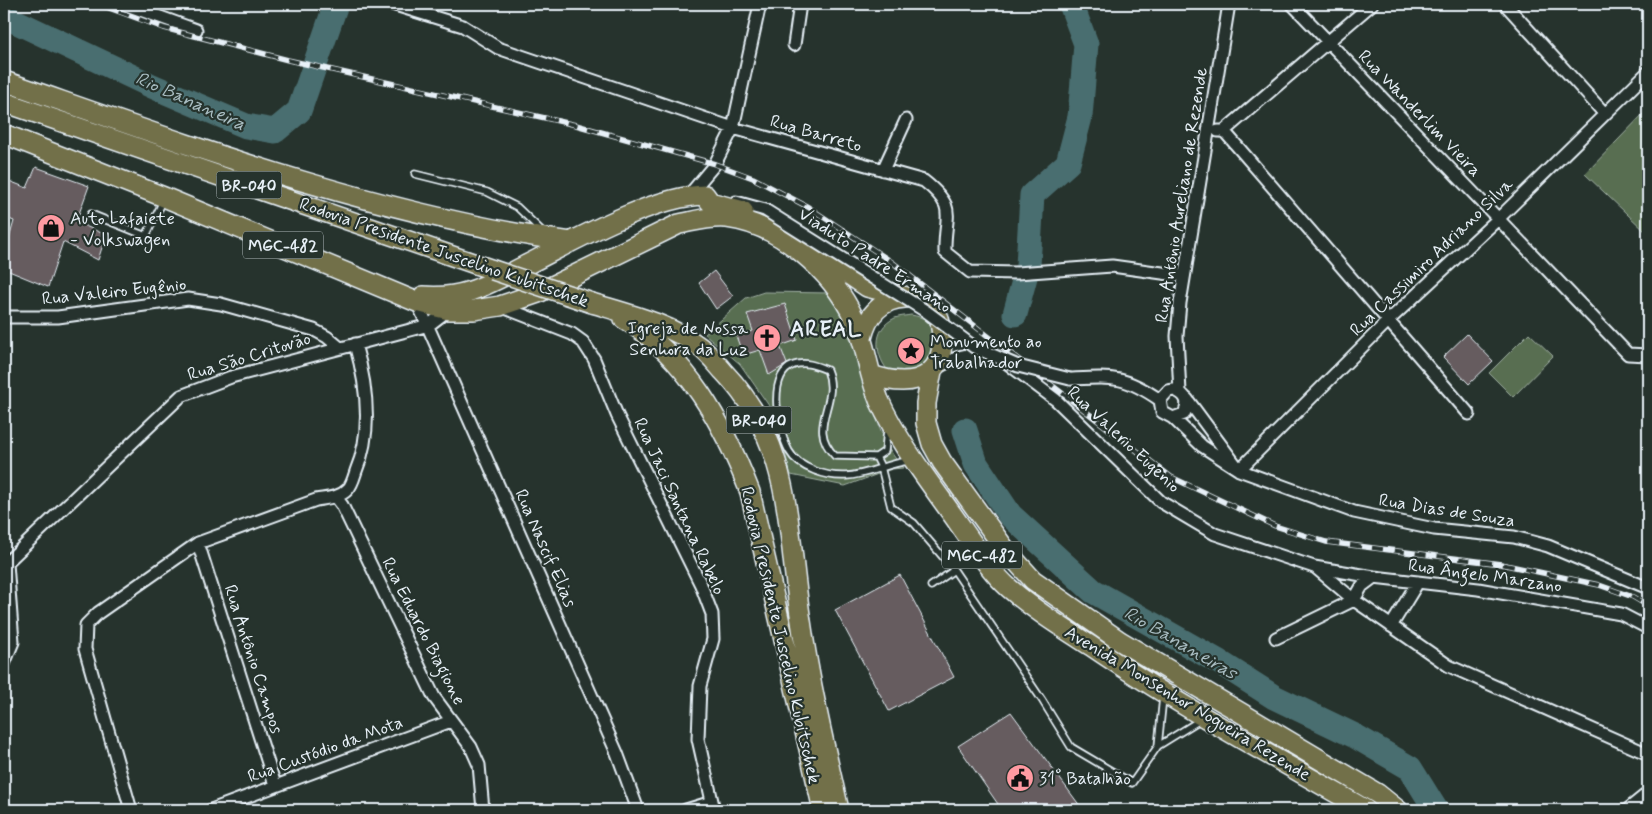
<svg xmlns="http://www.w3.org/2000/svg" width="1652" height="814" font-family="Mynerve,sans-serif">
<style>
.green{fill:#596e51;stroke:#a0b0a4}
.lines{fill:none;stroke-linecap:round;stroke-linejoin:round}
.river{stroke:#4a6e70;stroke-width:25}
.building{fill:#665c5f;stroke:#e8f1f8}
.service-casing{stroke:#e8f1f8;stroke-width:9}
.minor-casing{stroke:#e8f1f8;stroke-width:15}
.trunk-casing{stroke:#e8f1f8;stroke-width:22}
.service{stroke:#26332d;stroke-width:5.5}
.minor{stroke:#26332d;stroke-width:11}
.trunk{stroke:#726f4a;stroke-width:19}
.rail-casing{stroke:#e8f1f8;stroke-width:5.5}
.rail{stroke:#26332d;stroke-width:4;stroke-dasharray:11;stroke-linecap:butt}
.minor-bridge-casing{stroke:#e8f1f8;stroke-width:15;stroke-linecap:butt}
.trunk-bridge-casing{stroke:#e8f1f8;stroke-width:22;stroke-linecap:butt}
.minor-bridge{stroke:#26332d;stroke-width:11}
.trunk-bridge{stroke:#726f4a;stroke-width:19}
.labels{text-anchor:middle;stroke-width:4.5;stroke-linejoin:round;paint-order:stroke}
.shield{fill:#26332d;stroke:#aeb8bb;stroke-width:1}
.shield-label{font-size:16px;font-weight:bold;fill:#e8f1f8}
.street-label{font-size:18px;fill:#e8f1f8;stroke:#26332d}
.poi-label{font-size:18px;fill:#e8f1f8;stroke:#26332d;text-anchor:start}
.water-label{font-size:19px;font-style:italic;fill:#a9bdc2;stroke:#26332d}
.district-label{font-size:22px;font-weight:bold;letter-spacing:1px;fill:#e8f1f8;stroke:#26332d}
</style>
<rect width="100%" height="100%" fill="#26332d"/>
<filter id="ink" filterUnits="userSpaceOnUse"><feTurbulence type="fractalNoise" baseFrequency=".02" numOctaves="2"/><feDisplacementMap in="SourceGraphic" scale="10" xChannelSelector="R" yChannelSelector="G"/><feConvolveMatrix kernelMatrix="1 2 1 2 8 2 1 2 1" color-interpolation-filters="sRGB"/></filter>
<g filter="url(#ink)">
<!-- green -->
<path class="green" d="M1648,109V234L1585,174Z
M764,292L829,293C840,308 851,325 857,343C869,384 874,436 903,468L892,469L845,486L791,475L774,413L740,364L705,334L746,298Z
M911,315C924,317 931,322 939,332L930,373H890C875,357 871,329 895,318C900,316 906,316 911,315Z
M1529,333L1553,356L1513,397L1489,373Z"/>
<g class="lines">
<!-- river -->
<path class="river" d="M4,16L152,86L246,126L275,131L299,111L336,4
M1015,314L1028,266L1032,195L1068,163L1080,117L1086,44L1071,4
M965,430L976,464L1010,515L1093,591L1219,662L1274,697L1355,736L1410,768L1436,810"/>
</g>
<!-- building -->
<path class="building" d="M36,167L89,186L76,222L106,235L98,260L63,242L48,287L4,269V257L14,221L4,217V179L27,188Z
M714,271L733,296L716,309L699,283Z
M785,304L797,340L780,346L787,364L769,375L760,350L743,355L736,336L753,331L747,314Z
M1467,334L1493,361L1469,384L1443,357Z
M900,575L954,677L889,711L835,610Z
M1011,712L1083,810H1002L958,746Z"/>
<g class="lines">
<!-- service casing -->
<g class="service-casing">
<path id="service" d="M415,174L487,192L517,207L543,232
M91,214L146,236L164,199
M887,430L885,451L876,457L835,456C805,426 841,404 827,370C817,366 806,361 794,365C766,375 778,431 789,451C799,469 828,477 846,476C868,475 888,463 909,461
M876,457L881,467L891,507L914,523L954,570L1042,700L1071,747L1132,783L1158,746
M931,586L954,570
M1163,697L1158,746L1200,720"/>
</g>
<!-- minor casing -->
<g class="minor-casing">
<path id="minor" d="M124,4L196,30
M392,4L463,26L498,48L733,128L924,181C959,209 944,214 945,252L970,272L1017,273L1112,266L1184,276
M1292,4L1628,354L1648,355
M1505,4L1604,113
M794,45L800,4
M1218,131H1224L1372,4
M1224,131L1469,414
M883,170L906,120
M689,195L715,164L733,128L760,4
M736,202L765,210
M417,302L617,753L638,810
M500,306L572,334L583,342L594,359L617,415L701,585L712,614L713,639L700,686L698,739L714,810
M4,317H58L188,299L221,304L314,330L327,337L339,347
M1007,363L1056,400L1161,502L1215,534L1314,567L1374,577L1478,589L1621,614L1648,628
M934,370C954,357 968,351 992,356
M1070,379C1112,377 1124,375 1160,400
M1180,392L1177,336L1180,303L1229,4
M1187,399L1235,464
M1173,418L1184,414C1190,402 1186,394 1174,390L1168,391L1160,400L1162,412L1173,418L1202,446L1239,470L1354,512L1434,529L1514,537L1548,546L1648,588
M1239,470L1388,321L1498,219L1648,72
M336,497L342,505L434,697L471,747L479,765L483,810
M198,543L275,785
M4,565L181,396L231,377L429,325L451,308
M1316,568L1354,600L1449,666L1648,754
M1391,626L1418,582
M1276,638L1354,600L1362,586L1374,577
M4,664L13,642L7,563
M131,810L85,649L86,625L98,613L198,543L316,500C327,498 340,498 348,489C352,485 354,477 356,471C373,431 367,385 355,344
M211,810L451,721
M686,810L712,802
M1627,810L1648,793"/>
</g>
<!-- trunk casing -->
<g class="trunk-casing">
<path id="trunk" d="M4,81C189,145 376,215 571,242
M4,102L493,270
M4,134L164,197L417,302L449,310H474L500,306L538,293L679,224C695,221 710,216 727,218C779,224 832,271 854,318C866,344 868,373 879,400C899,444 931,484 959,524C975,546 989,570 1009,588C1034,610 1063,628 1091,646C1179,706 1274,757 1366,810
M813,250L867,287L907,297
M423,296C466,300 492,282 530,263C577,239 653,196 705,195L710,202L743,211
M592,303C628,314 668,323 700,347C708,353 716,363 723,371C794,445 786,528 801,621C810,685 825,748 839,810
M624,319C687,356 724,425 750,492L823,810
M862,338C867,316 881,299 905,298
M932,371L926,403V423L932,444L942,462L1005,549L1033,580L1120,641L1378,794L1398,810
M871,375C921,392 952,372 939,318L931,311"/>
</g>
<!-- service -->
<use href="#service" class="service"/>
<!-- minor -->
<use href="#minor" class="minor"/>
<!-- trunk -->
<use href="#trunk" class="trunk"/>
<!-- rail casing -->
<g class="rail-casing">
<path id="rail" d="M98,4L164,28L288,60L576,125L715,164L753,178L808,207L892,262L1171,477L1275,526L1326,542L1501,564L1599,585L1633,597L1648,606"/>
</g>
<!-- rail -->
<use href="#rail" class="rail"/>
<!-- minor-bridge casing -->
<g class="minor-bridge-casing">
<path id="minor-bridge" d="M765,210L927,312L974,347L1018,366L1070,379"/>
</g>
<!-- trunk-bridge casing -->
<g class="trunk-bridge-casing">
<path id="trunk-bridge" d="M493,270L592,303"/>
</g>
<!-- minor-bridge -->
<use href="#minor-bridge" class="minor-bridge"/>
<!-- trunk-bridge -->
<use href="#trunk-bridge" class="trunk-bridge"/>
</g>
</g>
<!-- icons -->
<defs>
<g id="shop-disc" transform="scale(1.4375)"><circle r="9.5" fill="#ff9aa2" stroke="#26332d"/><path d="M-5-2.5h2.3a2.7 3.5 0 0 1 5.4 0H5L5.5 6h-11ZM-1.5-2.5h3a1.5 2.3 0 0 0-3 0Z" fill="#111"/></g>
<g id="church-disc" transform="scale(1.4375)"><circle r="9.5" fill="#ff9aa2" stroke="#26332d"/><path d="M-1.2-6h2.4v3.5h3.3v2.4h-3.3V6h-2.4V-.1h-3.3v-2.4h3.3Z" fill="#111"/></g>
<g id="sight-disc" transform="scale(1.4375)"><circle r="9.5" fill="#ff9aa2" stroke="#26332d"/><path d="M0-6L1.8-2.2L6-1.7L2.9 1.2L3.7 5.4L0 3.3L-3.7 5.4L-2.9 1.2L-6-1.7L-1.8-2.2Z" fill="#111"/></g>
<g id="civic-disc" transform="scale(1.4375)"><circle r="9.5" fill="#ff9aa2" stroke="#26332d"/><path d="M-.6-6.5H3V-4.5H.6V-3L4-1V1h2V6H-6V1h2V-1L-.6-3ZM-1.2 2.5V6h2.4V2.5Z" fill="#111"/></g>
</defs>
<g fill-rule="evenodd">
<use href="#shop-disc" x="51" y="228"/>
<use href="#church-disc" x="767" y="338"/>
<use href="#sight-disc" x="911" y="351"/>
<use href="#civic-disc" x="1020" y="778"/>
</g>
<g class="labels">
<!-- shield labels -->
<g class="shield">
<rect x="216.5" y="171.5" width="65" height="27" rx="4"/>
<rect x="243" y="231.5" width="80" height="27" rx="4"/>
<rect x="726.5" y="406.5" width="65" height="27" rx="4"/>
<rect x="942" y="541.5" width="80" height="27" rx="4"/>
</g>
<g class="shield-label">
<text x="249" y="191">BR-040</text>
<text x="283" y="251">MGC-482</text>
<text x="759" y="426">BR-040</text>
<text x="982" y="561">MGC-482</text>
</g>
<!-- street labels -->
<g class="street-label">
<text transform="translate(1420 113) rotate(46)" y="6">Rua Wanderlim Vieira</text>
<text transform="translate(816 133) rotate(16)" y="6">Rua Barreto</text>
<text transform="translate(1181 195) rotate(-81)" y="6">Rua Antônio Aureliano de Rezende</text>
<text transform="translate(444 252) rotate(19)" y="6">Rodovia Presidente Juscelino Kubitschek</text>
<text transform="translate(1431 257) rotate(-44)" y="6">Rua Cassimiro Adriano Silva</text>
<text transform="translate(875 260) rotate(33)" y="6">Viaduto Padre Ermano</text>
<text transform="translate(114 291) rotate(-6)" y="6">Rua Valeiro Eugênio</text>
<text transform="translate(249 356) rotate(-17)" y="6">Rua São Critovão</text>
<text transform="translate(1124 439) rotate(43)" y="6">Rua Valerio Eugenio</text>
<text transform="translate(680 506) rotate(65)" y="6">Rua Jaci Santana Rabelo</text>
<text transform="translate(1447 510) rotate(9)" y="6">Rua Dias de Souza</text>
<text transform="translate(546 548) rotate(66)" y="6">Rua Nascif Elias</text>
<text transform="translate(1485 575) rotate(8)" y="6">Rua Ângelo Marzano</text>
<text transform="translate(424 631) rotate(63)" y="6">Rua Eduardo Biagione</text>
<text transform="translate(781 635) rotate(77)" y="6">Rodovia Presidente Juscelino Kubitschek</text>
<text transform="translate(254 659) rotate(72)" y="6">Rua Antônio Campos</text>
<text transform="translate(1188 703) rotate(31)" y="6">Avenida Monsenhor Nogueira Rezende</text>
<text transform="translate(325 749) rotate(-20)" y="6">Rua Custódio da Mota</text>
</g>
<!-- poi labels -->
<g class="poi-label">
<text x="70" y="224">Auto Lafaiete<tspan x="70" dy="21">- Volkswagen</tspan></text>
<text x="748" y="334" text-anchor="end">Igreja de Nossa<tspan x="748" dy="21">Senhora da Luz</tspan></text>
<text x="930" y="347">Monumento ao<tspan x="930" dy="21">Trabalhador</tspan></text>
<text x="1039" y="784">31° Batalhão</text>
</g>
<!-- water labels -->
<g class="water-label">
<text transform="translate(191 100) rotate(24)" y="7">Rio Bananeira</text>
<text transform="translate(1181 642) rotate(30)" y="7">Rio Bananeiras</text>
</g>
<!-- district labels -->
<g class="district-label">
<text x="826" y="336">AREAL</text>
</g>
</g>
<!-- margin -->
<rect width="1652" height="814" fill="none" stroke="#26332d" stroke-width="20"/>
<rect x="10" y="10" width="1632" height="794" fill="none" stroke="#e8f1f8" stroke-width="2" filter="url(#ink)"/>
</svg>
